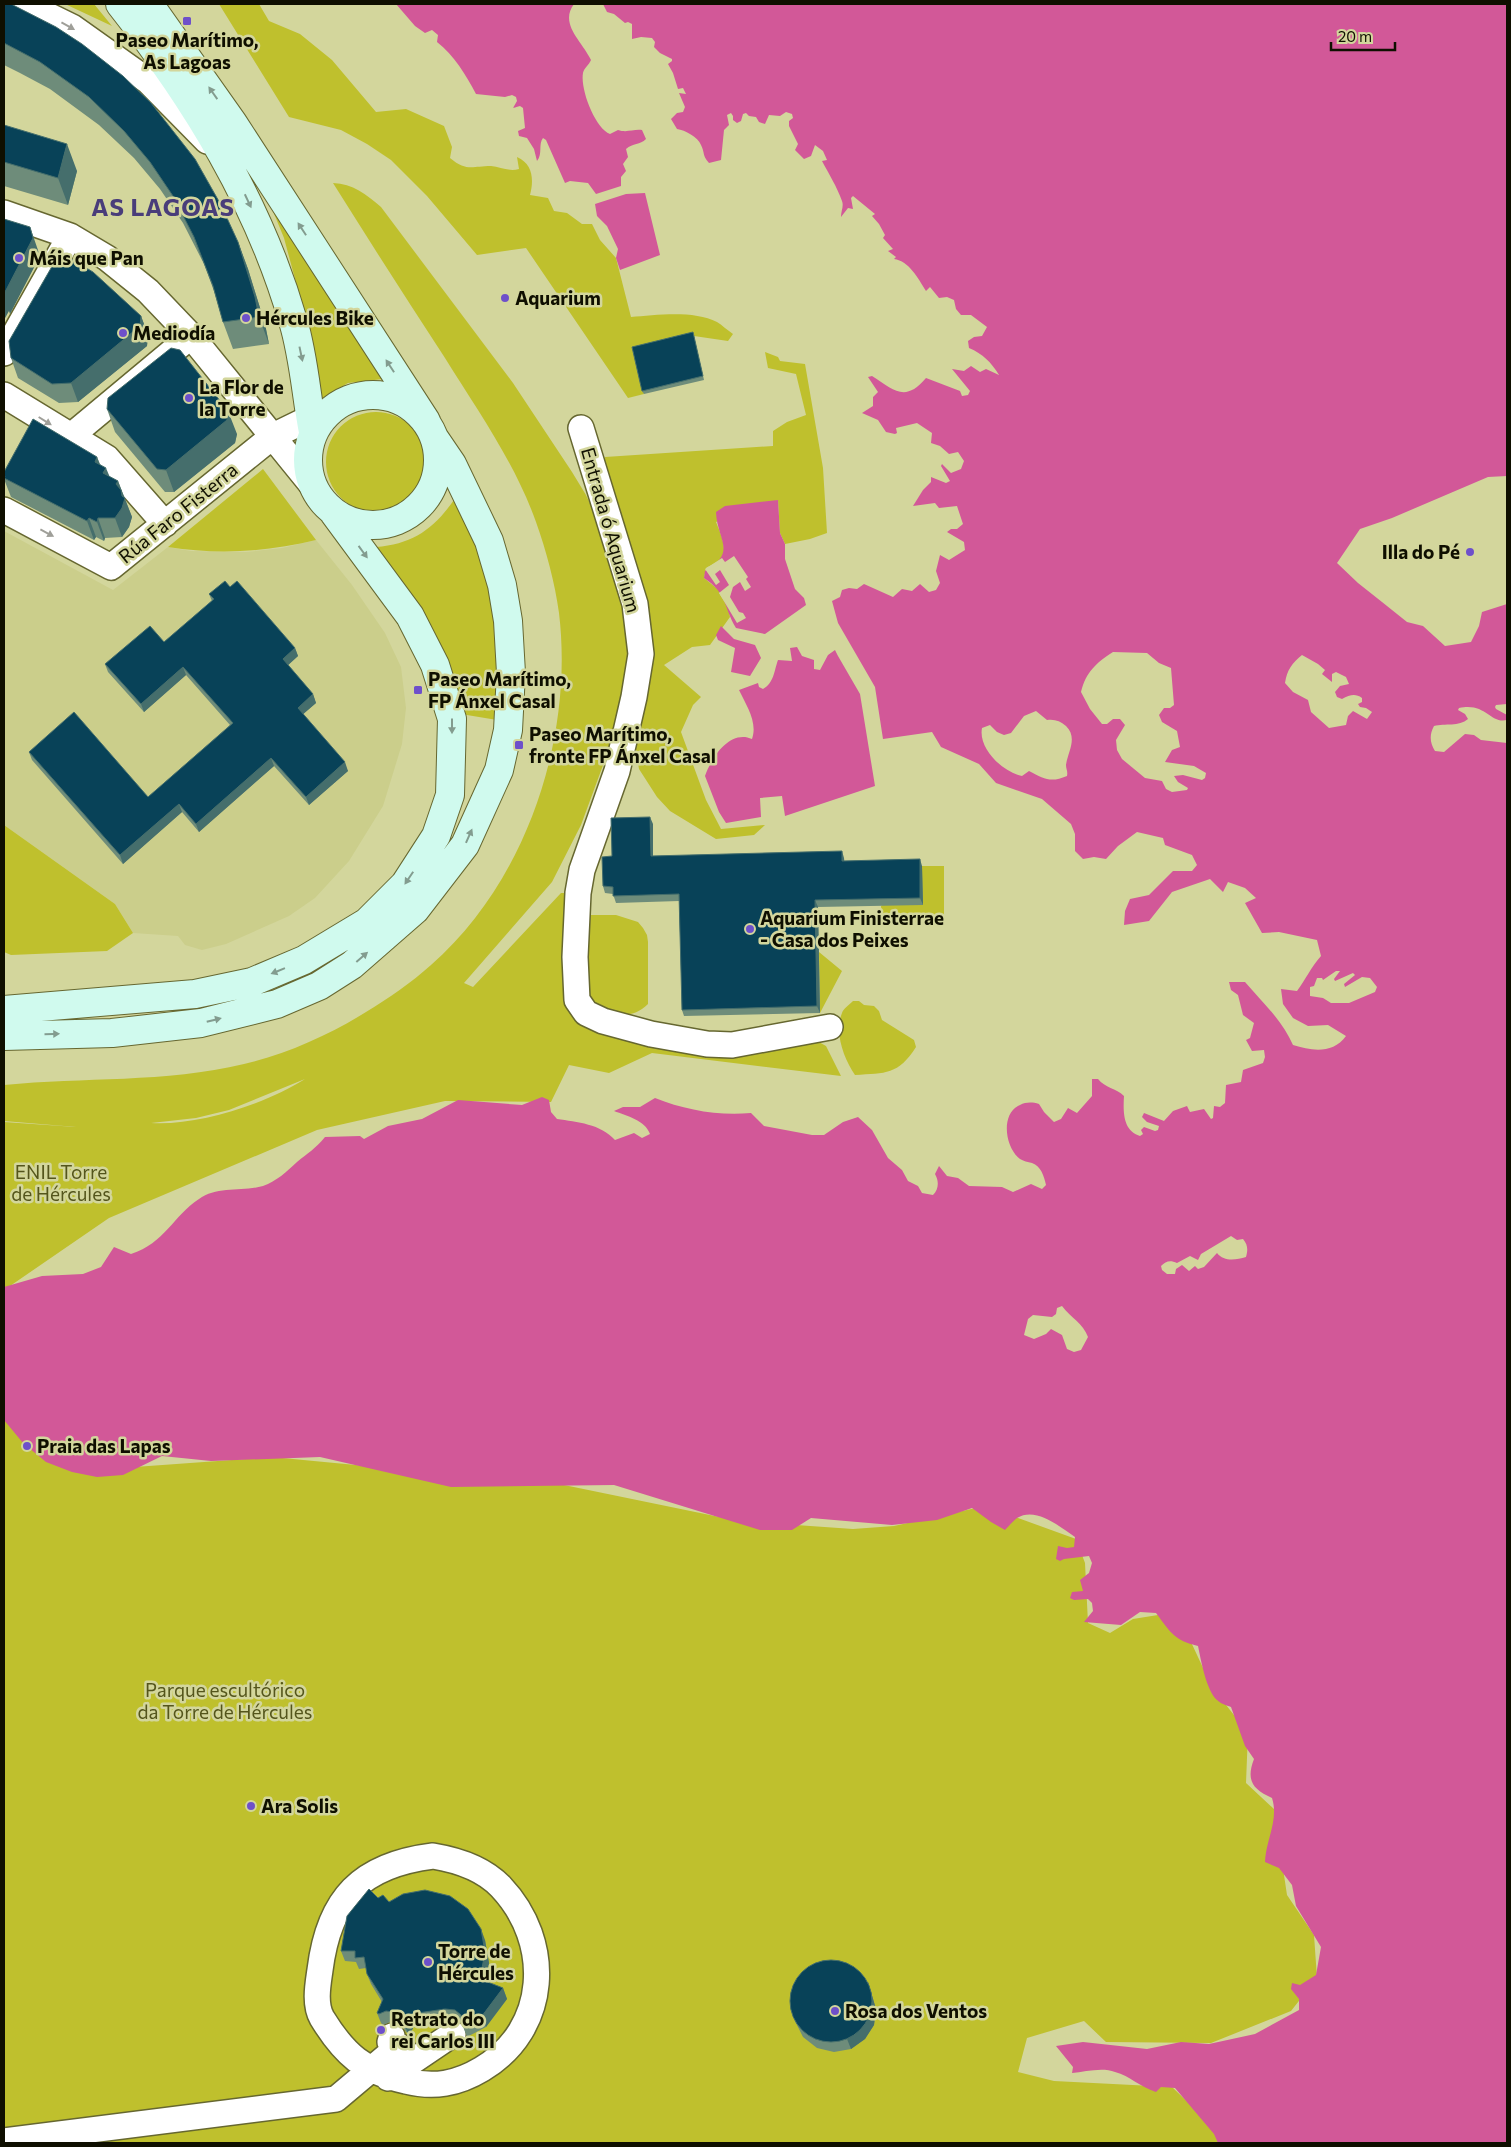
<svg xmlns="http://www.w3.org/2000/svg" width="1511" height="2147" font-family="Commissioner,sans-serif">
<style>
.built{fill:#cbce8b}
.green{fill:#bfc02d;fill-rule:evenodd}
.water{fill:#d25898;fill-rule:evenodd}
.pier{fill:#d3d69c}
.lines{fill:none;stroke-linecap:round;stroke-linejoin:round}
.street-casing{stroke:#666730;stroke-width:28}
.secondary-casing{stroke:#666730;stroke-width:30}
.street{stroke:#fff;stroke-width:25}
.secondary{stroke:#d0faee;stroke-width:28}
.wall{fill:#6e8c7a}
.shaded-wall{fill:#456e6c}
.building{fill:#084258;stroke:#456e6c}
.oneway{fill:#9f9f99}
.oneway2{fill:#839c8f}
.poi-dot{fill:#6e50ca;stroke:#d3d69c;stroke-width:2}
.labels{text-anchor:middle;stroke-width:5;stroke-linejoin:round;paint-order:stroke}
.poi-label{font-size:19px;font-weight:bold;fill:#0f0f00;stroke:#d3d69c;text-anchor:start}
.street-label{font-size:19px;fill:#0f0f00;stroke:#d3d69c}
.park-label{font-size:19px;fill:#54551b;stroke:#d3d69c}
.district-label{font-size:24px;font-weight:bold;letter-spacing:1px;fill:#493d7a;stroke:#d3d69c}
</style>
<rect width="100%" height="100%" fill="#d3d69c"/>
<!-- built -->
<path class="built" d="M4,531L113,590L168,547L191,551L246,552L282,548L316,540L352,585L385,633L401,667L406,708L402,744L383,806L349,861L315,898L289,916L226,944L202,950L185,945L178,936L133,933L115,904L4,825Z"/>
<!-- green -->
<path class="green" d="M65,4H94L112,26Z
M219,4H259L269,21L300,34L332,60L376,112L406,109L444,126L452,147L450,158C467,172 472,166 491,166C501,167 509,172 519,169L517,157C533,164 534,180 530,195L548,198L554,211L567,213L582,224H592L600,240L616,258L631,317C656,315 694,310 717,322C722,325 727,330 733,334L728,341L694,336L633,351L644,394L628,398L526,248L477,255L427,196L391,160L367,144L341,130L289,117Z
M333,183C353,184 366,194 381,207L513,383L572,472L586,495L608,541L622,584L632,656L624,704L609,749L581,825L552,882L464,983L473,987L561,893H569L588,1024L817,1041L826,1046L841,1076L652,1053L609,1073L569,1065L551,1102L445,1101L317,1130L109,1218L10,1286L4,1311V1122L76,1127L4,1121V1085C84,1077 165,1083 244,1064C287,1054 329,1035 366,1012C389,998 411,983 431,965C527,881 574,737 559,613C555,583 546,550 536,522C515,463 478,411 445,358C407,300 370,242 333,183ZM305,1079C266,1104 197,1126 151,1123L196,1118L229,1110Z
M266,194L383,379L348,383L319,400L301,301L284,238Z
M765,352L778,357L780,361L805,364L823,468L827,533L810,539L785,544L780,533L778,500L716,522C719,530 728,548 722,557C719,562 711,565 706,568L704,578L720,591L719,593L728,607L730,617L710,645L692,647L664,665L701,697L693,705L681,732L706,800L721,829L765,825L754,835L716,839L670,811L657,797L639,769L635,746L641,703L604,475L605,457L773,446V431L787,422L806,415L796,374L768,368Z
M326 462a50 50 0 1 1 100 0a50 50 0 1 1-100 0Z
M263,469L316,540C267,552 218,555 168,547Z
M456,497L480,547L499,630L497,720L461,714L451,671L429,625L376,547C414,544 435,528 456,497Z
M4,825L115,904L133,933L107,951L11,955L4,952Z
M922,866H944V921L882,924L881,906Z
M584,915H616L638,922L643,928L647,935L648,942V1004C627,1024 610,1012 589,1000Z
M819,952L842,971L820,1013Z
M853,1001H859L864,1005L874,1006L879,1011L882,1020L914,1040L916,1047C898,1075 886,1073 855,1075C844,1059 834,1033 842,1013C843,1009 849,1005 853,1001Z
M4,1385L107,1469L272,1457L564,1485L739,1521L853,1529L894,1526L985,1506L1076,1539L1085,1563L1088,1623L1110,1633L1133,1619L1158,1615L1183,1625L1212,1687L1248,1733L1246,1783L1274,1809L1287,1895L1314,1935L1317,1978L1291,2011L1211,2043L1106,2042L1084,2021L1027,2038L1018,2072L1054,2081L1172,2087L1224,2137V2143H4Z"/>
<!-- water -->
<path class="water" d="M396,4H574C559,24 582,41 591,60C589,65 584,68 583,73C580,89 595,128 610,134L618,130C627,133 633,129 642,130L646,139C640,145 633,143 626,149L628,157L623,164L626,171L621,177V186L596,194L588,183L570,181L565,183L546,140L543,138C538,144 543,154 537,161L534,149L527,138L519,136L518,131L525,128L523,108L520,106L513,108L517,101L516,97L512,95L505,97L476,94C466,75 454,55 437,42L438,35L432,30L425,33L415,26Z
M603,4H1507V476L1488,477L1392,518L1360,529L1337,563L1358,583L1382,602L1407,622L1423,626L1445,646L1471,642L1479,626L1482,612L1507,604V704L1496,705L1495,707L1496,709L1507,715V720C1490,724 1486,702 1459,708L1458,710L1465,714L1468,719C1459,727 1445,723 1434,726C1429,735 1430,743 1435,751L1444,752L1465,734L1474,735L1481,740L1507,743V2143H1218L1214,2134L1175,2088L1161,2087L1156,2092C1140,2087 1130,2076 1115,2072C1102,2067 1085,2072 1072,2073L1073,2067L1056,2046L1083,2042L1147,2049L1181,2042L1209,2044L1255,2034L1299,2010V1999L1291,1989L1292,1983L1300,1985L1316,1975L1321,1947L1296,1906L1292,1885L1279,1868L1265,1862C1266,1839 1279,1820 1272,1798C1252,1789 1246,1780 1254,1759L1245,1746L1231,1707C1226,1705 1221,1704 1217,1700C1206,1690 1201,1660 1198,1646C1174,1640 1171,1633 1156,1613L1140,1612L1121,1625L1084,1622L1093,1611L1092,1603L1088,1599L1074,1600L1070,1598L1072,1592L1083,1591L1080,1580L1089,1573L1092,1563L1089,1556L1064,1559L1060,1561L1056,1559L1058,1546L1067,1548L1074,1547L1075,1537C1060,1527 1036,1506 1017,1518C1013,1521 1009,1526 1005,1530L991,1522L972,1508L937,1520L892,1525L811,1518L792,1530H760L614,1485L451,1487L320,1457L211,1461L162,1456L123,1475L97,1477L72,1472L46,1462L23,1443L4,1420V1287L42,1276L83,1274L101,1267L114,1247L131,1254C165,1243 173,1216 199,1199C217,1186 242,1192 263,1186C277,1181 286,1172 297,1162C308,1153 315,1149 325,1137L360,1136L364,1139L388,1126L422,1119L458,1100L522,1105L542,1097L549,1100L551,1112L557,1119C577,1122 601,1124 615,1140L634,1133L642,1138L650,1134C645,1120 627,1116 614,1111L623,1107H640L655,1098C685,1110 718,1116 751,1113L764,1126L812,1135H824L843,1122L858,1117L872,1130L888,1158L902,1170L908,1181L918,1186L922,1193L933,1195C939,1189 939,1181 935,1174L939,1166L947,1176L958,1178L969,1186L1002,1187L1013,1192L1031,1184L1042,1189L1046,1185C1044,1176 1041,1166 1032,1163C1028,1162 1023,1161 1020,1159C1005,1148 1000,1113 1020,1105C1026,1102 1032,1102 1039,1104L1044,1112L1054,1122L1061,1119L1068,1108L1077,1113L1092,1096V1079H1098C1105,1088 1116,1088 1124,1096C1123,1112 1123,1131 1140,1136L1143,1134L1141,1130L1144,1127L1155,1131L1158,1130L1159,1126L1147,1122L1142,1117L1144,1113L1164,1121L1173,1111L1187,1106L1190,1112L1204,1109L1211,1119L1213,1118L1214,1106L1220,1107L1225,1103L1226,1085L1241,1082L1243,1070L1263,1063L1265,1057L1264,1050L1252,1051L1246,1040L1250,1038L1254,1023L1243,1015L1238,995L1231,990L1229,982H1245C1263,1003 1282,1020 1293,1045C1312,1051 1333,1054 1346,1036L1328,1025L1308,1026L1293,1018L1283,1004L1281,989L1297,991C1306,979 1311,967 1321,956L1317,940L1279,932L1262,933L1245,903L1256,898L1245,888L1228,882L1223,892L1210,879L1172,892L1149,921L1124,925L1125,911L1130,899L1149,895L1173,871H1192L1197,865L1192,855L1165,845L1163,838L1137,832L1118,846L1106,859L1094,857L1083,859L1075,851V834L1071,824L1042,799L996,783L979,764L941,747L932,732L883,739L875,687L838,623L832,601L840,597L842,590L849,588L857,589L864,584L893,597L902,589L912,591L920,584L929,592L936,590L940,583L936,571L940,555L949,560L965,550L964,542L947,532L951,529H957L963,524L957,506L939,508L935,503L913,506L923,490L931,482V477L946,483L950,481L941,466L942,464L951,473L961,469L964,461L958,452L949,454L940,446L931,443L932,433L917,423L896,428L897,433L895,434L886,432L878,420L862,413L873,406V397L878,392L868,377L872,376C894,390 905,403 926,378L960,391L962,396L968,395L970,391L952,369L964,371L971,366L980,372L986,369L999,375C991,362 983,354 969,348L968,341L974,337L982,336L987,327L971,315H961L956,309L954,300L947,297L939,298L930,287L926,291C918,278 909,261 894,259L896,257L888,251L893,249L883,238L885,235L879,224L872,216L875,214L853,196L851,198L853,209L848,208L841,217C841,211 844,206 842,201C837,187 829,174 822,161L827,160L823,151L815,145L811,156L804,159L795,150L798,144L789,126V121L793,118L792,114L786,112L780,116L769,115L765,124L759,122L756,117L749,116L746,113L743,114L741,121L737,123L733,120V116L731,113L727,115L729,125L724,130L721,160L709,163C702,155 705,153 701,145C698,137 685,130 677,129L671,119L677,113L683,112L685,107L679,93L686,94L683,88L678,89L673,73L668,64L672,61V59L660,53L654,47L655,42L652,38L641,37L632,39V24L628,22L625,23L614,14L607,12ZM1113,652L1147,653L1159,663L1171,668L1174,705L1170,708H1164L1159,715L1162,722L1177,731L1180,747L1172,750L1165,762L1194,766L1206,773L1205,778L1202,780L1183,775L1174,776L1178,782L1188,788L1187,790L1172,792L1166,789L1162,781L1145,778L1122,759L1117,750L1116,740L1125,725L1120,719H1113L1107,724H1102L1090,709L1081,692C1086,672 1096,663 1113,652ZM1302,655L1318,664L1325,670L1322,674L1332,682V674L1336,672L1346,677L1349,684L1340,686L1335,692L1337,697L1342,699C1350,695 1355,693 1362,698V702L1358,704L1360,707L1366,708L1372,712L1367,719L1353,711L1348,716L1346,725L1329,728L1311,712L1308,700L1293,692L1285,683C1287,670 1292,663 1302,655ZM1036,711L1047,720C1055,719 1060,721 1066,726C1078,738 1068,751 1066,765C1066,769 1068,771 1067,776C1051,783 1044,779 1029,771L1022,776C1003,772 978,749 982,728L990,725L997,732L1004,735L1011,733L1024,716ZM1336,971H1340L1334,979L1335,981L1353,973L1355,975L1344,984L1345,987L1362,977L1370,978L1377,987L1375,992L1349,1003H1331L1323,998L1310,996V987L1314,986L1317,978H1322L1323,980ZM1231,1236L1237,1240L1243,1239C1248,1245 1248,1250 1246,1257C1236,1260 1224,1262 1217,1253L1204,1267L1198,1269L1195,1266L1189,1271L1182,1265L1176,1269L1175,1274H1167L1162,1270L1161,1266C1166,1261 1170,1260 1177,1263L1190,1256L1198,1260L1201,1254ZM1062,1306C1071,1318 1083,1323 1088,1337L1081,1350L1074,1352L1067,1349L1062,1335L1051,1329L1046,1334L1034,1339L1024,1335L1028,1319L1033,1315L1052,1317L1056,1314L1057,1308Z
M645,193L660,255L620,270L616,258L618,249L607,226L597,216L595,204L626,194Z
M778,500L780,533L785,544V559L795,589L804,598L806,605L765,634L736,628C723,606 728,594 704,578L705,571C738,552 717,540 716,512L725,506Z
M721,626L734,639L755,645L761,658L750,676L731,672L735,648L718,640L716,635Z
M797,647L802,656L814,660V669L820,670L828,655L835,650L838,656L860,694L875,786L785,816L782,796L760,798L761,817L726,823L719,812L705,776C711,758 730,729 752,739C758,722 746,705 739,690L758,683L759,687L763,689C774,683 774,671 778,660L792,661L790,648Z"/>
<!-- pier -->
<path class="pier" d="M734,556L748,577L746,579L751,587L745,591L740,582L733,587L730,597L739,612L743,613L746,618L737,623L719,593L729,585L720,570L715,574L720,582L716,585L705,569L722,558L725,562Z"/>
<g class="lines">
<!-- street casing -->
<g class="street-casing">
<path id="street" d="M25,4L72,27L148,81L207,141
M4,213L70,236L107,258L148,291L191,336L312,485
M4,353L70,236
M4,395L107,458L165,524
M581,428L635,604L641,654L634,697L617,771L582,870L578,893L575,957L577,1000L586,1013L603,1021L651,1034L707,1044L732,1045L830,1027
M71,436L191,336
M4,510L111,567L273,436L310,418L324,415
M433,1856C457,1860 484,1869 501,1887C553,1942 549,2029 482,2069C457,2084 434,2088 406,2081C364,2072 344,2054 322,2018C314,2004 318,1984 320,1970C329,1898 361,1865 433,1856Z
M388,2078L453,2034
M4,2141L336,2099L399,2046L390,2042L392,2036"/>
</g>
<!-- secondary casing -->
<g class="secondary-casing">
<path id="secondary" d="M120,4C195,99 259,203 293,321C304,357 306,395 313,432
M149,4L233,123L426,421
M308 460a65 65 0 1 1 130 0a65 65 0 1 1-130 0Z
M4,1010L195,994L252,982L304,960L367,922L405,884L436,836L450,795L452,719L435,665L410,616L334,513
M4,1036L112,1033L201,1023L277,1004L319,986L352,965L415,910L465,845L499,770L508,730L511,673L508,621L502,585L489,541L452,464L435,439"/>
</g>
<!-- street -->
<use href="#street" class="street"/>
<!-- secondary -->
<use href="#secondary" class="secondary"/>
</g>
<!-- wall -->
<path class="wall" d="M4,4L238,242L248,269L265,324L269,344L233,349L223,322L214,291L204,264L183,223L160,189L134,158L99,125L50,89L20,73L4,65Z
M4,125L77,171L68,205L4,186Z
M141,316L148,335L147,346L78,402L59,403L18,378L11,358Z
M694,336L704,380L644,394L642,391Z
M107,409L237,434L235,443L174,492H165L115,432Z
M97,457L100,464L110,477L118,481L132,517L129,527L122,537L105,538L104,541L96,537L94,540L11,497L4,479V472Z
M230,587L295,648L298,656L288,665L313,694L316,703L303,714L348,771L309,805L274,766L199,832L182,812L123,864L32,760L29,752L148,797L230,725L186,675L144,712L108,672L105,664L164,642L212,601L209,594Z
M653,824V856L844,858V861L922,866L923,905L818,907L820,1013L684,1016L682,1010L679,901L616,903L613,894L605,893L603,886Z
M378,1898L485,1940L489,1963L485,1981L503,1988L507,1999L486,2027L467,2037L462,2024L459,2021L449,2019L415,2024L409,2036L402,2026L397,2023L390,2022L383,2025L381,2023L377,2013L382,2002L371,1984L367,1974L366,1968L359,1969L356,1962L345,1961L341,1951Z
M868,1982L876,2009L874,2025L865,2039L851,2049L834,2052L817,2048L803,2037L795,2021L792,2011Z"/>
<!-- shaded-wall -->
<path class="shaded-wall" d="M67,144L77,171L68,205L58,178Z
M30,227L40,256L10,314L9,311L4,320V294Z
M238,242L248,269L265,324L269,344L259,317Z
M141,316L148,335L147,346L78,402L71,383Z
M228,411L237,434L235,443L174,492L166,470Z
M97,457L104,476L95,462Z
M106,468L114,487L103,473Z
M118,481L132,517L129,527L122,537L115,518L116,484Z
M89,518L96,537L94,540L87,521Z
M98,518L105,538L104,541L97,522Z
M295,648L298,656L286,667L283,659Z
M183,667L186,675L144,712L141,704Z
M313,694L316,703L301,716L298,708Z
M271,758L274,766L199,832L196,824Z
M345,762L348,771L309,805L306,797Z
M179,804L182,812L123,864L120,855Z
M650,817L653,824V862L651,856Z
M842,851L844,858L845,868L842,861Z
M920,859L922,866L923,905L920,898Z
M815,900L818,907L820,1013L817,1006Z
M481,1929L485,1940L489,1963L484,1989L480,1979Z
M868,1982L876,2009L874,2025L865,2039L851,2049L847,2039Z
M503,1988L507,1999L486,2027L482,2016Z
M411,2014L415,2024L409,2036L405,2026Z"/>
<!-- building -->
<path class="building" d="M4,4H11L56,27L82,44L123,76L151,103L195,159L221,205L238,242L255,297L259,317L223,322L213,286L194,237L173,196L150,162L124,131L89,97L40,62L4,43Z
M4,125L67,144L58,178L4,162Z
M4,219L30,227L33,238L4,294Z
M63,254L93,272L141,316L140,326L71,383L52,384L11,358L9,341L58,256Z
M693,332L703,376L642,391L632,347Z
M171,348L180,350L228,411L227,420L166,470L157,469L107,409L108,398Z
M33,419L97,457L95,462L106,468L103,473L118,481L116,484L121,490L122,496L125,498L122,508L115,518H98L97,522L89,518L87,521L4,478L5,476H4V472Z
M225,581L230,587L237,581L295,648L283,659L313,694L298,708L345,762L306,797L271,758L196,824L179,804L120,855L29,752L74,712L148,797L233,723L183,667L141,704L105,664L150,626L164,642L214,599L209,594Z
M650,817L651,856L842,851V861L920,859V898L815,900L817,1006L682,1010L679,894L613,896V887L603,886L602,857L612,856L611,818Z
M369,1889L378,1898L383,1895L389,1902L403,1894L425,1890L450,1896L468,1909L481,1929L485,1952L480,1979L503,1988L482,2016L463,2027L461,2015L455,2010L445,2009L411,2014L405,2026L399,2016L393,2012L386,2011L379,2014L377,2013L383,1999L367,1974L364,1957L355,1958V1951H341L347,1916Z
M790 2001a41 41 0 1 1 82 0a41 41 0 1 1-82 0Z"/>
<!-- one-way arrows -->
<defs><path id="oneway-solid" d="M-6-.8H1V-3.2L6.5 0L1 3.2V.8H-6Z" transform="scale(1.25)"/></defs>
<g class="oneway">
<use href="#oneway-solid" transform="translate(68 26) rotate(29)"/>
<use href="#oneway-solid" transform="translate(45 421) rotate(32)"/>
<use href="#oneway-solid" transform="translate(47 533) rotate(28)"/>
</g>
<g class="oneway2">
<use href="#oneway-solid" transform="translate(213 93) rotate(-125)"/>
<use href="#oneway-solid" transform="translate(248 201) rotate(65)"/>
<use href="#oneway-solid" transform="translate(302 229) rotate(-123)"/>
<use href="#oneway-solid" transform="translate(301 354) rotate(78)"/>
<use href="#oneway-solid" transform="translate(390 366) rotate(-123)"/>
<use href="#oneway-solid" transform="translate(363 552) rotate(54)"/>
<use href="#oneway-solid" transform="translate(452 726) rotate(90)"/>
<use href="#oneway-solid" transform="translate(469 836) rotate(-66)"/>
<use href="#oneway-solid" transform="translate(409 878) rotate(124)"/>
<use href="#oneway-solid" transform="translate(362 957) rotate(-41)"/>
<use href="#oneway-solid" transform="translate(278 971) rotate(158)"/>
<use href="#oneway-solid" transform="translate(214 1020) rotate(-14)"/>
<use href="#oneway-solid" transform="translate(52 1034) rotate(-1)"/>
</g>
<!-- markers -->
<g class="poi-dot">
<rect x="182" y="16" width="10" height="10" rx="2.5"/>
<circle cx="19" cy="258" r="5"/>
<circle cx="505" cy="298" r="5"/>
<circle cx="246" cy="318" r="5"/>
<circle cx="123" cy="333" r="5"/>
<circle cx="189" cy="398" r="5"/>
<circle cx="1470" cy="552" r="5"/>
<rect x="413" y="685" width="10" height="10" rx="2.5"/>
<rect x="514" y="740" width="10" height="10" rx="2.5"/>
<circle cx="750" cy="929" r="5"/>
<circle cx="27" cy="1446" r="5"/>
<circle cx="251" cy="1806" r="5"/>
<circle cx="428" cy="1962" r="5"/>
<circle cx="835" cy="2011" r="5"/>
<circle cx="381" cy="2030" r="5"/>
</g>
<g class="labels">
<!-- poi labels -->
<g class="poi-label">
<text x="187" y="47" text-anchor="middle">Paseo Marítimo,<tspan x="187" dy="22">As Lagoas</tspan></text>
<text x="29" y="265">Máis que Pan</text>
<text x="515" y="305">Aquarium</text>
<text x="256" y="325">Hércules Bike</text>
<text x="133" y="340">Mediodía</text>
<text x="199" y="394">La Flor de<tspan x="199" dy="22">la Torre</tspan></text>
<text x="1460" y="559" text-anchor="end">Illa do Pé</text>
<text x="428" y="686">Paseo Marítimo,<tspan x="428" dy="22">FP Ánxel Casal</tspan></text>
<text x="529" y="741">Paseo Marítimo,<tspan x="529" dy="22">fronte FP Ánxel Casal</tspan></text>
<text x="760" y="925">Aquarium Finisterrae<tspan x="760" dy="22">- Casa dos Peixes</tspan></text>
<text x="37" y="1453">Praia das Lapas</text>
<text x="261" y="1813">Ara Solis</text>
<text x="438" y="1958">Torre de<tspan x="438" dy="22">Hércules</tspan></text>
<text x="845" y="2018">Rosa dos Ventos</text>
<text x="391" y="2026">Retrato do<tspan x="391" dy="22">rei Carlos III</tspan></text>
</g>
<!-- street labels -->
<g class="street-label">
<text transform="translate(178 513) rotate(-39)" y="7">Rúa Faro Fisterra</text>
<text transform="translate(611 530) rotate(74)" y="7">Entrada ó Aquarium</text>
</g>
<!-- park labels -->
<g class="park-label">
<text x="61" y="1179">ENIL Torre<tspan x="61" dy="22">de Hércules</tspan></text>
<text x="225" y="1697">Parque escultórico<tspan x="225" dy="22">da Torre de Hércules</tspan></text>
</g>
<!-- district labels -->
<g class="district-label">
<text x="163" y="216">AS LAGOAS</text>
</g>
</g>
<!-- border -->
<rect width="1511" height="2147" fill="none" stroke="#0f0f00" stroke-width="10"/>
<!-- scale -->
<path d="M1331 42v8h64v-8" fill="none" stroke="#0f0f00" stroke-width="2.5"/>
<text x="1338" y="42" font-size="15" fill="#0f0f00" stroke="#d3d69c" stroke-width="4" paint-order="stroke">20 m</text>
</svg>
